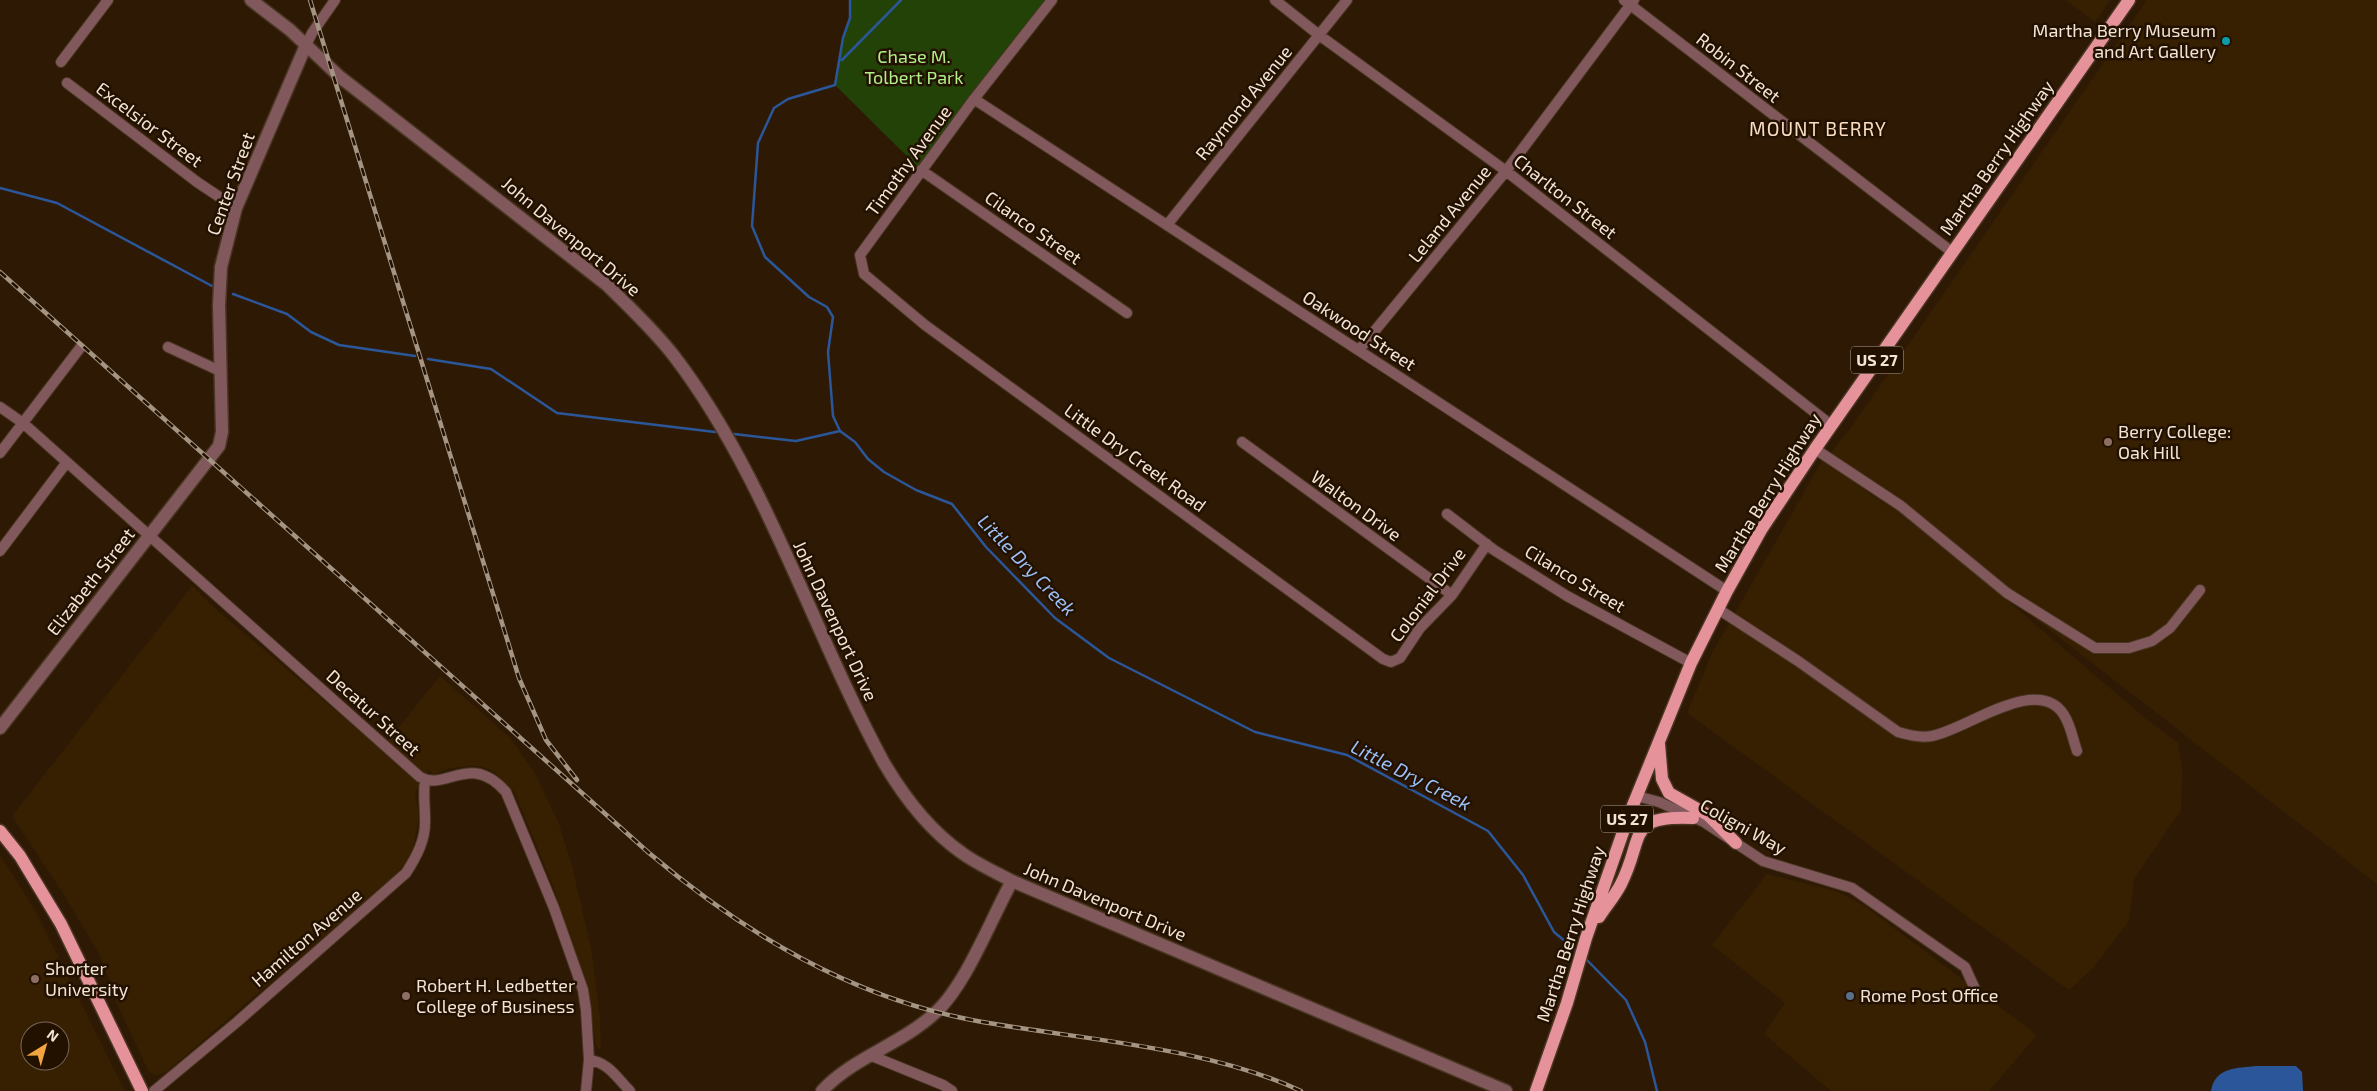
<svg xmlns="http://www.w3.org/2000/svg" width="2377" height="1091" font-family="'Exo 2',sans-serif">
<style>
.built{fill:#371f02;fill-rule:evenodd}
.green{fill:#234208}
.water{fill:#2b579a}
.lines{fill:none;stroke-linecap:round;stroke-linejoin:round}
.stream{stroke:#2b579a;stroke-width:2.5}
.minor-casing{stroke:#493622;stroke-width:12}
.tertiary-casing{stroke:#493622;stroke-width:15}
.primary-casing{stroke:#493622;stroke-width:15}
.minor{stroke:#81595d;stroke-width:10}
.tertiary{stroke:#81595d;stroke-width:12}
.primary{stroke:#e5929b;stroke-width:12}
.rail-casing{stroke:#a49483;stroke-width:4.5}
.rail{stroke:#231100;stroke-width:2.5;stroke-dasharray:8;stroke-linecap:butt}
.culture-dot{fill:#0f9aa8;stroke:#231100;stroke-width:2}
.education-dot{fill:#8d6e63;stroke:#231100;stroke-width:2}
.service-dot{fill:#5c6f8a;stroke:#231100;stroke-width:2}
.labels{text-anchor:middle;stroke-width:5;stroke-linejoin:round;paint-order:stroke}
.shield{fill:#231100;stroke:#b4a596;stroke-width:1}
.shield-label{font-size:16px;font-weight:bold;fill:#f2e4d7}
.poi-label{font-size:18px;fill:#f2e4d7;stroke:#231100;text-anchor:start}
.park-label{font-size:18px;fill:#b0f089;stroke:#231100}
.street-label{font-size:18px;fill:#f2e4d7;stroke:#231100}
.neighbourhood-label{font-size:19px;letter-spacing:1px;fill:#fadec4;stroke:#231100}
.water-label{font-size:19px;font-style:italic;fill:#9bc1f8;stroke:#231100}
</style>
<rect width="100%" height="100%" fill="#2e1a04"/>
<!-- built -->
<path class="built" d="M2066,0H2110L2095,22Z
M2147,0H2377V884L1966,565L2146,719L2178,743L2182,769L2181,810L2134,879L2129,921L2093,968L2069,990L1687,713L1712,653L1823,459L1911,524L1826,459L1852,426Z
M192,586L218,611L381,749L440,676L511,739L535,773L559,824L572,866L591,948L600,1017L601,1051L596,1045L588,990L552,883L514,791L494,772L482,766H469L451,768L433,774L429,770L415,793L419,816L413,850L405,864L392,878L165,1073L156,1075L149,1072L116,1002L115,991L98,952L64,895L12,816Z
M0,855L35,910L125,1091H0ZM30,1031H60V1061H30Z
M1767,874L1836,891L1863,905L2037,1035L1989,1091H1831L1764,1034L1785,1003L1712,945Z"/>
<!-- green -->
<path class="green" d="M850,0H1052L921,170L835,85L843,38L850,18Z"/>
<!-- water -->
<path class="water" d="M2257,1066H2296L2302,1072L2303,1091H2211C2215,1067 2237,1068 2257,1066Z"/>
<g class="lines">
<!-- stream -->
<path class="stream" d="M850,0V18L843,38L835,85L788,99L774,108L758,143L752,226L765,257L809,297L827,307L833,317L828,352L833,416L840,431L855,442L868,459L884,472L916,490L952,504L986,547L1055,618L1109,658L1255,732L1347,755L1488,831L1523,875L1554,932L1578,952
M842,60L901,0
M0,188L57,203L212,286
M233,294L287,314L311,332L339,345L415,356
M428,359L491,369L557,413L715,432
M734,434L796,441L840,431
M1584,957L1626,1000L1645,1042L1657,1091"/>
<!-- minor casing -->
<g class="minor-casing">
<path id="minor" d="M1052,0L974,99L860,255L864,274L925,325L1383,659L1391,662L1400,658L1420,628L1452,595L1487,544
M1275,0L1319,35L1506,171L1831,425
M1624,0L1952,252
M306,45L312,33L335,0
M61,62L108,0
M67,83L197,182L236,208
M974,99L1727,591
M921,170L1127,313
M1167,225L1347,0
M168,347L220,371
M1359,350L1506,171L1634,0
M0,407L23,423L420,777C446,792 470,751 506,792L554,908L583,990L586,1010L589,1060L586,1091
M1242,442L1452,595
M1815,449L1901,506L2007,593L2095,648H2129L2152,641L2170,628L2200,590
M0,453L80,348
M1447,514L1494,550L1567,596L1691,663
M0,551L67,462
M1718,609L1798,661L1898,732C1909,735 1920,738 1932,736C1966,730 2038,673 2064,715C2071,726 2073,740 2077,751
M1637,796L1659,802L1704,822L1763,861L1852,888L1965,967L1975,989
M872,1056L943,1085L952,1091
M589,1060C608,1062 617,1078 630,1091
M154,1091L237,1022L406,873C417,856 426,839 425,819C425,805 423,794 425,780"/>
</g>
<!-- tertiary casing -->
<g class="tertiary-casing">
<path id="tertiary" d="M251,0L290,30L340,77L607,285C630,308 654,330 674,356C766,476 812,631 884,763C904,797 929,830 962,853C977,864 995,872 1012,881L1506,1091
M0,728L219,446L222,432L219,305L221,267L236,208L306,45
M822,1091C852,1058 902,1044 935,1013C966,985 991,919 1012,881"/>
</g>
<!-- primary casing -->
<g class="primary-casing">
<path id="primary" d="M1659,744L1662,779L1669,793L1708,815L1736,843
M0,831L20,856L61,924L142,1091
M1599,917C1606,906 1615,896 1621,884C1645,837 1625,815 1693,818
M1536,1091L1567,1003L1586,938L1629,815L1691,663L1727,591L1761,530L1815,449L2129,0"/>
</g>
<!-- minor -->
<use href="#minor" class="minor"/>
<!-- tertiary -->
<use href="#tertiary" class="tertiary"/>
<!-- primary -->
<use href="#primary" class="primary"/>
<!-- rail casing -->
<g class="rail-casing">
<path id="rail" d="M310,0L519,678L546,740L577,780
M0,272L649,853C745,934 852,998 977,1021C1082,1040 1204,1046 1301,1091"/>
</g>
<!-- rail -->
<use href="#rail" class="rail"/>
</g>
<!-- markers -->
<circle class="culture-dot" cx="2226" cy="41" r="5"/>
<g class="education-dot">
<circle cx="2108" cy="442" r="5"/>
<circle cx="35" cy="979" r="5"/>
<circle cx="406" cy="996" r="5"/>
</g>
<circle class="service-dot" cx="1850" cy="996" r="5"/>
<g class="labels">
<!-- shield labels -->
<g class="shield">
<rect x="1851" y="346.5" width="52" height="27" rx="4"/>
<rect x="1601" y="805.5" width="52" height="27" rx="4"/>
</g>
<g class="shield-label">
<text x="1877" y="366">US 27</text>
<text x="1627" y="825">US 27</text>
</g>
<!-- poi labels -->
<g class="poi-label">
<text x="2216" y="37" text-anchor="end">Martha Berry Museum<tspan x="2216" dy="21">and Art Gallery</tspan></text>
<text x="2118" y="438">Berry College:<tspan x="2118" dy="21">Oak Hill</tspan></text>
<text x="45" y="975">Shorter<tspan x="45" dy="21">University</tspan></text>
<text x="416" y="992">Robert H. Ledbetter<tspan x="416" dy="21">College of Business</tspan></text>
<text x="1860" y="1002">Rome Post Office</text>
</g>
<!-- park labels -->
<g class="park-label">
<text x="914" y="63">Chase M.<tspan x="914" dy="21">Tolbert Park</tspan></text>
</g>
<!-- street labels -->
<g class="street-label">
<text transform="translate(1738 68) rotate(38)" y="6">Robin Street</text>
<text transform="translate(1244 103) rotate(-51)" y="6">Raymond Avenue</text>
<text transform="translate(149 125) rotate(37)" y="6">Excelsior Street</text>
<text transform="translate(1997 158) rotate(-55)" y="6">Martha Berry Highway</text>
<text transform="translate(909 161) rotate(-54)" y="6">Timothy Avenue</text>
<text transform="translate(231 184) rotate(-70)" y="6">Center Street</text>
<text transform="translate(1565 197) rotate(38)" y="6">Charlton Street</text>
<text transform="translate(1450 214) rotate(-51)" y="6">Leland Avenue</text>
<text transform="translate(1033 228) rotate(35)" y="6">Cilanco Street</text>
<text transform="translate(571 237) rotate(40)" y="6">John Davenport Drive</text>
<text transform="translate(1359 331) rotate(33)" y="6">Oakwood Street</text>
<text transform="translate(1135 458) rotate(36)" y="6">Little Dry Creek Road</text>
<text transform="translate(1768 493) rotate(-58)" y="6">Martha Berry Highway</text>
<text transform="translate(1356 506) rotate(36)" y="6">Walton Drive</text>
<text transform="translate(1575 579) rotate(31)" y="6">Cilanco Street</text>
<text transform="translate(91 582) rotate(-52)" y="6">Elizabeth Street</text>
<text transform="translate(1428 595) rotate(-53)" y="6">Colonial Drive</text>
<text transform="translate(835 621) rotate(65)" y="6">John Davenport Drive</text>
<text transform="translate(373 713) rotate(42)" y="6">Decatur Street</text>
<text transform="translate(1743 827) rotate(29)" y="6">Coligni Way</text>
<text transform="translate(1105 902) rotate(23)" y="6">John Davenport Drive</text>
<text transform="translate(1571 934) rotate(-72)" y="6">Martha Berry Highway</text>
<text transform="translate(307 938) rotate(-41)" y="6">Hamilton Avenue</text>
</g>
<!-- neighbourhood labels -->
<g class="neighbourhood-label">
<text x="1818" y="136">MOUNT BERRY</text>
</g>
<!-- water labels -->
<g class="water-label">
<text transform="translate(1027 565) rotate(46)" y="7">Little Dry Creek</text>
<text transform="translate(1411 775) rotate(27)" y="7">Little Dry Creek</text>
</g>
</g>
<!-- north arrow -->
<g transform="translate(45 1046) rotate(37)"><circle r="24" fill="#231100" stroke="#766556"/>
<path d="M0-4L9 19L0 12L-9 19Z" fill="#f2a541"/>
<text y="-8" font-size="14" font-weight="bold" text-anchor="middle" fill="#f2e4d7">N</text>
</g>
</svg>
